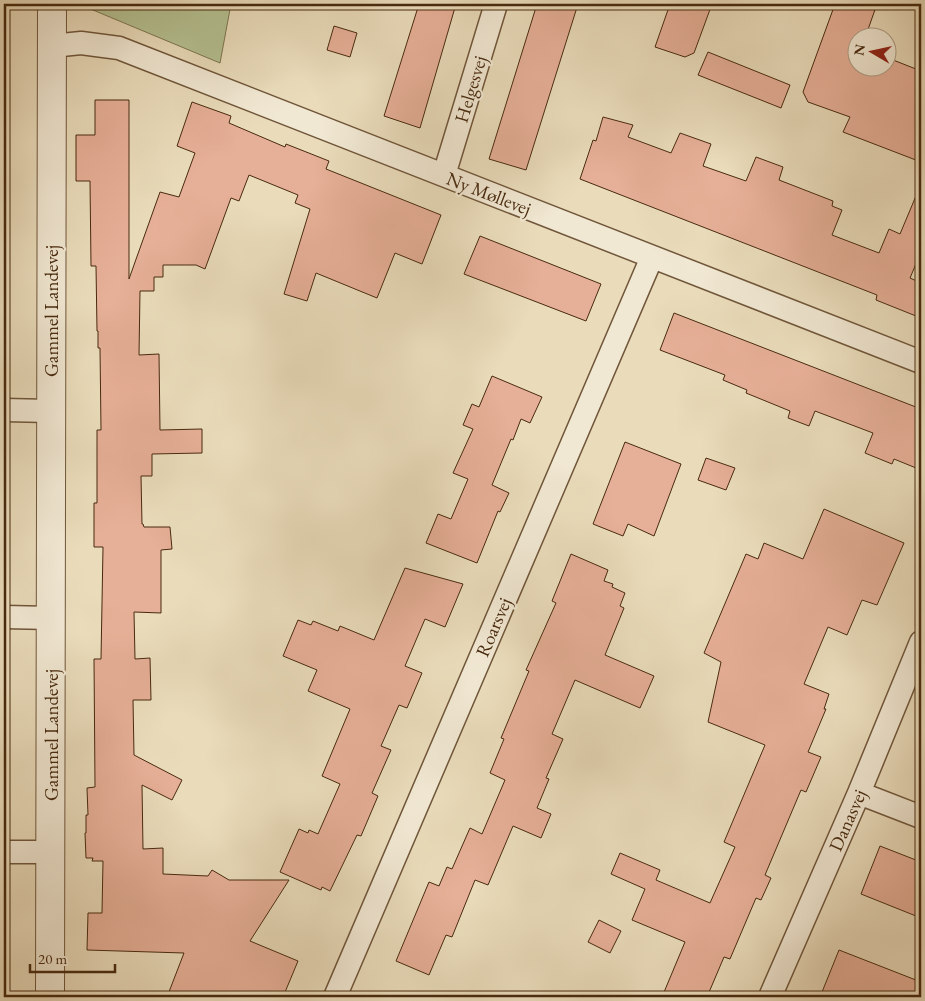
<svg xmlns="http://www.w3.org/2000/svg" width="925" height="1001" font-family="'EB Garamond',serif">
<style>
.green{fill:#b5c192;stroke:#7e7650}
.building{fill:#e6af97;stroke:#482a0f}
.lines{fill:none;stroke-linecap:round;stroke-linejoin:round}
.minor-casing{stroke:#70563a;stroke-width:25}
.tertiary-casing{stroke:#70563a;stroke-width:30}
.minor{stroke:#f1e8d3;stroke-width:22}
.tertiary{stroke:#f1e8d3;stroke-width:28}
.labels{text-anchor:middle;stroke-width:4.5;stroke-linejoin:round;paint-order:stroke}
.street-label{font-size:19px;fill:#482a0f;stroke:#f1e8d3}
</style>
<rect width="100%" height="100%" fill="#eadcbb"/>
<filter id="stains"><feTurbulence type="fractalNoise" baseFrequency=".004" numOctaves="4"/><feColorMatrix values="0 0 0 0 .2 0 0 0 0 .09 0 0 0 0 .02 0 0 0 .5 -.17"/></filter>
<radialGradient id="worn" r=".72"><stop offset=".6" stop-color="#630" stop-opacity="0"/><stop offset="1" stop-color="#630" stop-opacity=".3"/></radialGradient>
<!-- green -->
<path class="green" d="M82,4H231L220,63L81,5Z"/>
<!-- building -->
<path class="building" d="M419,4H456L420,128L384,116Z
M537,4H578L526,170L489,159Z
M670,4H712L694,53L685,57L655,47Z
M835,4H877L865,38H858V68H888V58L921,71V162L843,132L850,117L808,102L803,92Z
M334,26L357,33L350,57L327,50Z
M708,52L790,85L781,108L698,75Z
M95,100H129V279L160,192L179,197L195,153L177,146L192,102L231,116L229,123L285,147L286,144L329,161L326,169L441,215L422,264L395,253L377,298L316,273L307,301L284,294L310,209L295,203L298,195L249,175L239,201L231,198L205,269L196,265H163V277H154V291H140L139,355L159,354L160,430L202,429V453L152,454V476H141L142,524H143L144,527H170L172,549L161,550V613L134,612L135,659L150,658L151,700H133L134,755L182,780L172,800L142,785L143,849L163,848V874L208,876L212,870L229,880H289L250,941L298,961L283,997H167L184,953L87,950L88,913H102L103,861H92L93,858H86L85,833H86V815H88L87,788L95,787L94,659H101L103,547H94V503H97V430H101L100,348H98V331H97L96,266H91L90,181H76V135H95Z
M603,117L633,125L628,137L671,153L680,133L711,144L703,166L746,181L756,157L783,167L779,180L833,201L832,206L842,210L832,235L879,253L889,229L900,234L921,184V252L910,278L921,283V318L876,300L877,295L580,179L593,140L596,141Z
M480,236L601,284L586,321L464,274Z
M674,313L921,409V470L894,459L892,464L865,453L873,433L815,411L809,426L788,418L790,411L746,393L747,390L723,380L725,375L660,350Z
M492,376L542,397L530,423L521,419L513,440L511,439L492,485L509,493L500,512L498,511L477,563L426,543L438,514L451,519L468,479L453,473L473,429L463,425L472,404L479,407Z
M625,442L681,464L654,536L628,524L623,536L593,524Z
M706,458L735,468L726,490L698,480Z
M824,509L904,543L877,605L862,600L847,635L828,627L804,684L829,694L824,709H826L808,752L821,757L806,792L801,790L765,875L771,878L761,900L756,898L730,959L724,957L707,997H662L685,942L632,920L645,889L611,874L620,853L660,870L656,880L710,903L735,847L724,842L765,745L708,722L721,662L704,653L746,554L758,559L764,543L803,559Z
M571,554L608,570L604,581L613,584L612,587L625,593L620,606L624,608L605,655L654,676L640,708L575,680L552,734L563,739L546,778L549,779L537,808L551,814L541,838L513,826L488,885L475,880L452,937L446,935L429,975L396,961L429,882L439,886L447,867L452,869L470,828L482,834L505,780L490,773L504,739L501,738L529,671L526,670L556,603L552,601Z
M405,568L463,584L445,627L425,619L405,666L422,673L407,708L399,705L381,746L391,750L372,793L378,796L361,836L357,835L330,891L322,887L321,890L280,872L299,829L308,833L309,830L318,834L340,784L322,776L350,709L308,691L317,670L283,656L298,620L311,625L313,621L338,631L340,626L374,640Z
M880,846L921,862V918L861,894Z
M599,920L621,931L610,953L588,942Z
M839,950L921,982V997H820Z"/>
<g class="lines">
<!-- minor casing -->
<g class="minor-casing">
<path id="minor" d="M52,46L81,43L119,48L921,362
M444,175L496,4
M4,410L50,411
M4,617L52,618
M859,793L921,817
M4,852H51
M335,997L652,257
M770,997L859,793L921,642"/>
</g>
<!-- tertiary casing -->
<g class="tertiary-casing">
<path id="tertiary" d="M50,997L52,4"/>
</g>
<!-- minor -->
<use href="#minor" class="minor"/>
<!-- tertiary -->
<use href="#tertiary" class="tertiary"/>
</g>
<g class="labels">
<!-- street labels -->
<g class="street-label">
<text transform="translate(470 89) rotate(-73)" y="7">Helgesvej</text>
<text transform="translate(489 193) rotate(21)" y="7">Ny Møllevej</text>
<text transform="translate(51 311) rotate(-90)" y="7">Gammel Landevej</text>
<text transform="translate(493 627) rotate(-67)" y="7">Roarsvej</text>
<text transform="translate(51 735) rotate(-90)" y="7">Gammel Landevej</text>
<text transform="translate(847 820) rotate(-66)" y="7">Danasvej</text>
</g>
</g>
<!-- margin -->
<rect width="925" height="1001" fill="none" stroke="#eadcbb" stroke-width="20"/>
<rect x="5" y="5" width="915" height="991" fill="none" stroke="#482a0f" stroke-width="2.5"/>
<rect x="10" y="10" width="905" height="981" fill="none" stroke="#482a0f"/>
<!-- north arrow -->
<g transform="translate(872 52) rotate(279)"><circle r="24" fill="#f1e8d3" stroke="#ad9c85"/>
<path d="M0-4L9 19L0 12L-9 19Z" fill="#8f2418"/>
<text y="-8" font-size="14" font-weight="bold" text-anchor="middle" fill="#482a0f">N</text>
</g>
<!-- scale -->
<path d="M30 964v8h85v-8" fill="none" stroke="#482a0f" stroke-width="2.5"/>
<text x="38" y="964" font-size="15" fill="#482a0f" stroke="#f1e8d3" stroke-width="4" paint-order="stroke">20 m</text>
<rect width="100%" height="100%" filter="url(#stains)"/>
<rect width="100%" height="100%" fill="url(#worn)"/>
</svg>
